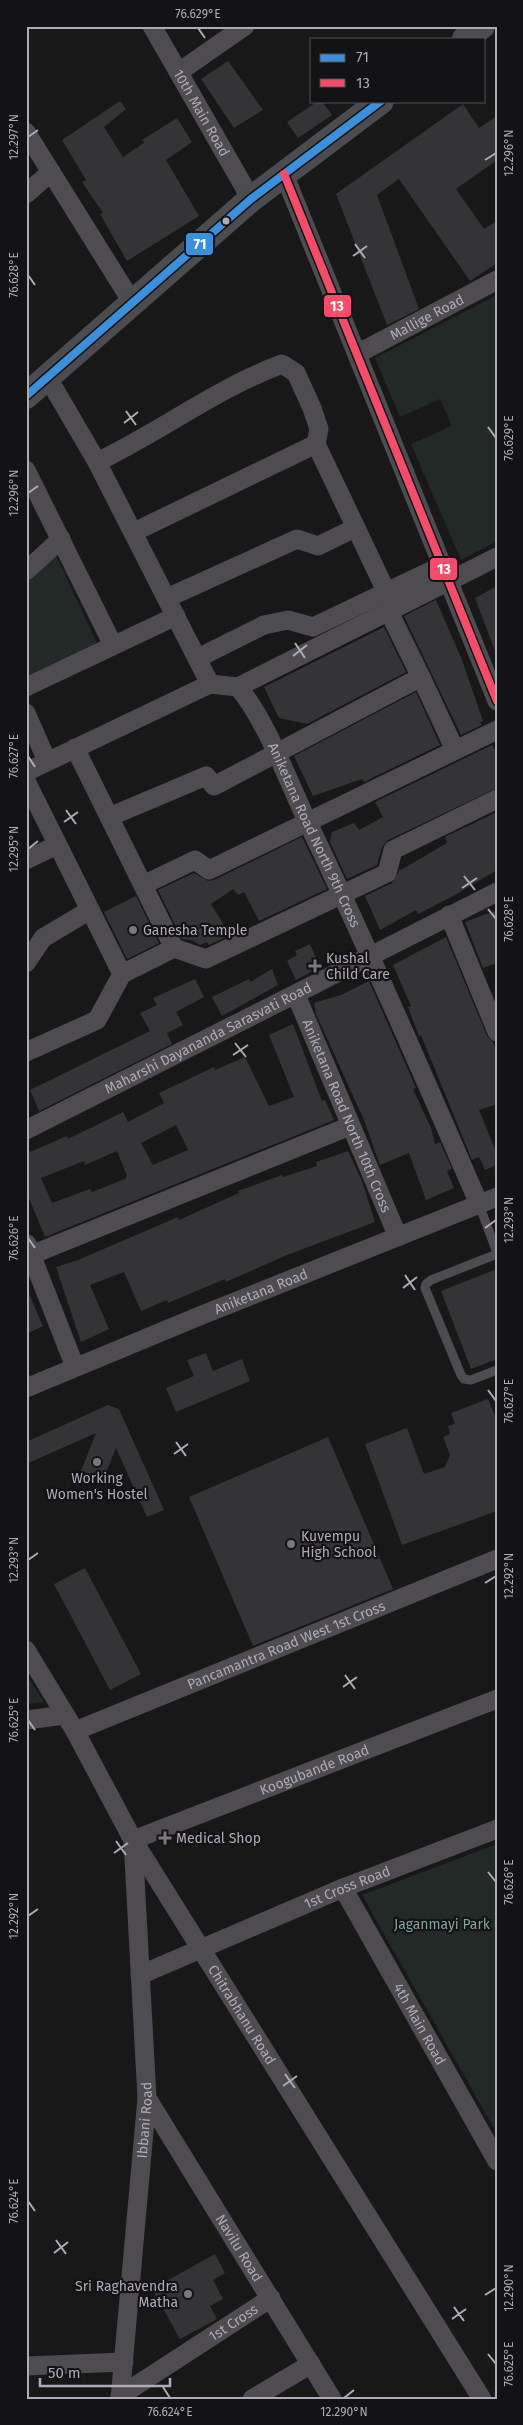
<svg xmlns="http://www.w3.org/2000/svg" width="523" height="2425" font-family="'Fira Sans',sans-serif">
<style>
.green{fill:#222927}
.building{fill:#343436;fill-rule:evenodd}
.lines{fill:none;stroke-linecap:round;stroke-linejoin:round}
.service{stroke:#4e4c51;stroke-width:9}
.minor{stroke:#4e4c51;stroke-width:19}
.secondary{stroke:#4c4b4f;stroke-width:26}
.bus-1-casing{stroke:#131214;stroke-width:11}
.bus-2-casing{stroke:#131214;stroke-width:11}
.bus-1{stroke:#3a90db;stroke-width:8}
.bus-2{stroke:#f44d6c;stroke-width:8}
.ticks{fill:none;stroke:#aeaab8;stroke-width:2}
.bus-dot{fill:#aeaab8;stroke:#131214;stroke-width:2}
.poi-dot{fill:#7a7780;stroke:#131214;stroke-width:2}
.labels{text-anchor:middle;stroke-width:4.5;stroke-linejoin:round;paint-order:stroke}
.street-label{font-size:14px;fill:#aeaab8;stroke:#131214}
.poi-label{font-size:14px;fill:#aeaab8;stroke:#131214;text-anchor:start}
.park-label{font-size:14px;fill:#82a396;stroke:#131214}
.line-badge{stroke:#131214;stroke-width:2}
.badge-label{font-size:14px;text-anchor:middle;font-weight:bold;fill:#fff}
.neatline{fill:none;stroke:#aeaab8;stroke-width:2}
.ticks-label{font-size:12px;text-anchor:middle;fill:#aeaab8}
</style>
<rect width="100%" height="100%" fill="#181818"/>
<!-- green -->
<path class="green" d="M497,295V541L461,560L411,444L452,426L440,399L400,417L375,358Z
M56,555L97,643L26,676V582Z
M26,1674L44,1702L26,1704Z
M497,1844V2129L495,2130L362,1895Z"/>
<!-- building -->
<path class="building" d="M228,61L263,110L234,128L201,79Z
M120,101L126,109L104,127L123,157L144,143L142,140L177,118L192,142L166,160L199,216L127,261L100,214L103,213L82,182L86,180L62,140Z
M318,101H322L332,115L298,138L287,122Z
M463,104L479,128L497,116V160L456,189L484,229L497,221V263L470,281L399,179L377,195L419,309L387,325L336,194Z
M497,586V651H495L475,598Z
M436,600L462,660L483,721L480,722L482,725L461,735L404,616Z
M384,627L406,672L307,724L279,718L264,687Z
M416,692L440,745L364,782L362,779L313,796L294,756Z
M492,745L497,753V788L388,840L382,847L377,865L347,879L330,842L332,832L354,823L359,830L383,817L375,802Z
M497,812V870L453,896L418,914L416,910L380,930L365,896L392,883L399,871L447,843L445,837Z
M302,837L327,889L259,921L244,892L238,895L233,889L211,904L230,935L209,945L207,942L200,945L191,940L182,939L158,890L194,873L208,881L214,880Z
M136,896L159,943L127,959L104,912Z
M497,910V963L483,968L465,922Z
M446,937L487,1036L493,1042L497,1054V1104L479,1110L497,1154V1165L485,1170L479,1157L472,1160L421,1035L419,1036L408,1007L411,1006L393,965Z
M310,944L320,967L296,980L287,961L297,955L295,951Z
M272,969L278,985L222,1016L212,997L249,979L250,982Z
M195,979L204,997L176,1012L183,1025L167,1033L172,1044L39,1111L30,1090L150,1031L140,1013L157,1005L153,998Z
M369,981L416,1088L413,1089L431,1128L435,1144L440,1142L452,1169L447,1171L454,1188L426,1200L409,1153L380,1165L364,1120L316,1014L314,1003L341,995Z
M293,1024L322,1101L325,1100L334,1120L45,1237L26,1191V1143L30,1152L67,1136L68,1139L123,1112L128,1122L164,1103L159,1093L214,1067L215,1070L245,1057L269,1106L294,1097L269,1035ZM176,1125L188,1150L153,1165L141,1143ZM117,1151L127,1176L125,1179L92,1192L90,1189L52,1203L41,1178L84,1161L85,1165Z
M348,1151L362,1181L375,1222L287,1255L226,1282L225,1279L168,1303L167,1300L141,1311L124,1272L90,1285L109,1329L81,1342L56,1267L78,1260L178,1217L179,1220L239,1193L238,1191L282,1175L283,1177L317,1166L316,1162Z
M497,1269V1359L471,1369L441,1291Z
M26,1287L43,1326L26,1334Z
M206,1353L213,1371L242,1359L250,1381L176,1412L166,1388L194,1376L187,1360Z
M488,1399L497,1421V1511L402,1545L365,1444L407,1428L424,1474L445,1467L450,1455L443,1437L450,1434L448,1426L455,1424L451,1413Z
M108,1405L119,1409L164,1510L147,1517L116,1448L103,1480L81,1471L96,1433L26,1464V1442Z
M328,1437L393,1589L253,1646L189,1497Z
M85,1568L141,1674L110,1690L54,1584Z
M215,2254L225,2273L213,2280L223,2299L210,2306L217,2319L180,2339L152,2289Z"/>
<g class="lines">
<!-- service -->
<path class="service" d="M479,1204L497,1253
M497,1254L431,1280L426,1284L425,1288L461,1375L464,1379L471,1380L497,1370"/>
<!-- minor -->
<g class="minor">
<path id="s1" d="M152,26L251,199"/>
<path d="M179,72L245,26"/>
<path d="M26,132L132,302"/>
<path d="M284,174L497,701"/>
<path d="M26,194L51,172"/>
<path id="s2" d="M357,354L497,280"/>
<path d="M48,378L97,462L210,684"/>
<path d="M97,462C160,432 217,388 282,364L296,373L312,408L319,429L316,444"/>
<path d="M26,470L113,645"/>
<path d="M134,532L316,444L386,591"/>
<path d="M26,571L61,539"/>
<path d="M167,598L297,539L318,546L355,528"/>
<path d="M388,610L421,677"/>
<path d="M198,658L264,625L288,620L313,627L443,565"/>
<path id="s3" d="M210,684L238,687C268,723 288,782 309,825C369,950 424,1077 479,1204"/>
<path d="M26,687L176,616"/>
<path d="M238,687L497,557"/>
<path d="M26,713L47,761"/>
<path d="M75,748L174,948L206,959L387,873L393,850L497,799"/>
<path d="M26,772L210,684"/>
<path d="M26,781L122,974"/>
<path d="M109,817L206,776L214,786L421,677L455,750"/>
<path d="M26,860L57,845"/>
<path d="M143,885L195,860L209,870L497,730"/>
<path d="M449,915L497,1032"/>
<path d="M26,963L43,938L90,910"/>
<path id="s4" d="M296,995L398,1237"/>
<path d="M26,1052L97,1020L122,974L174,948"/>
<path id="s5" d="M26,1130L497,892"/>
<path d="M27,1244L75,1367"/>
<path d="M31,1255L350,1126"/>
<path id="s6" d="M26,1388L202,1315L497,1197"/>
<path id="s7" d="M26,1650L75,1731L133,1840L482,2399"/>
<path d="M26,1720L65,1715"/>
<path id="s8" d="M75,1731L497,1559"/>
<path id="s9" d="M343,1888L497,2161"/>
<path id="s10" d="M140,1975L343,1888L497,1829"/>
<path id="s11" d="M147,2098L332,2399"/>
<path d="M26,2366L124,2362"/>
<path id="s12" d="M120,2396L271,2298"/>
<path id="s13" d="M120,2399L147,2098L133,1840L497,1699"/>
<path d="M252,2399L311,2364"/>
</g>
<!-- secondary -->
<path class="secondary" d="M465,39L482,26
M26,396L251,199L381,101"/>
<!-- bus-1 casing -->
<g class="bus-1-casing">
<path id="bus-1" d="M26,396L251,199L381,101"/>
</g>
<!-- bus-2 casing -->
<g class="bus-2-casing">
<path id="bus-2" d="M284,174L497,701"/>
</g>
<!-- bus-1 -->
<use href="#bus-1" class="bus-1"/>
<!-- bus-2 -->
<use href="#bus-2" class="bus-2"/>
</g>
<!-- ticks -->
<path class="ticks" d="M198,28L205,38M28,137L38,130M485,160L496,153M355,244L365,258M353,256L367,246M28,275L35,285M126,411L136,425M124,423L138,412M488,427L496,438M28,493L38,486M295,643L305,658M293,656L307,645M28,756L35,767M66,810L76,824M64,822L78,812M28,849L38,841M464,876L475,890M462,888L477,878M488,909L496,919M235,1043L246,1057M233,1055L248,1045M485,1228L496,1220M28,1238L35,1248M405,1275L415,1290M403,1288L417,1277M488,1390L496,1401M176,1442L186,1456M174,1454L188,1444M28,1560L38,1553M485,1583L496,1576M345,1675L355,1689M343,1687L357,1677M28,1720L35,1730M116,1841L126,1855M114,1853L128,1843M488,1872L496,1882M28,1916L38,1909M285,2074L295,2088M283,2086L297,2076M28,2201L35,2211M56,2240L66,2254M54,2253L68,2242M485,2295L496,2288M454,2307L464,2321M452,2319L466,2309M488,2354L496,2364M163,2387L170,2398M344,2398L354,2390"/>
<!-- markers -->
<circle class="bus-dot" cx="226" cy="221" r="4.5"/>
<g class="poi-dot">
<circle cx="133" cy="930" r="5"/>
<path d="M312.5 958.5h5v5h5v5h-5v5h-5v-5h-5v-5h5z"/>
<circle cx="97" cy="1462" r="5"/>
<circle cx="291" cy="1544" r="5"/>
<path d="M162.5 1830.5h5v5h5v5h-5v5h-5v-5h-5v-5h5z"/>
<circle cx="188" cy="2294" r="5"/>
</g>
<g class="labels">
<!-- street labels -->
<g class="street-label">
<text dy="5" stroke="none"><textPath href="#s1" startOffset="100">10th Main Road</textPath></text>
<text dy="5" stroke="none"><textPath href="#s2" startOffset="79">Mallige Road</textPath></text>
<text dy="5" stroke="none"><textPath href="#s3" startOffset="195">Aniketana Road North 9th Cross</textPath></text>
<text dy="5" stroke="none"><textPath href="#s5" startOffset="204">Maharshi Dayananda Sarasvati Road</textPath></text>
<text dy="5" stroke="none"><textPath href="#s4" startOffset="131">Aniketana Road North 10th Cross</textPath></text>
<text dy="5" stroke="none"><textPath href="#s6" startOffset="254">Aniketana Road</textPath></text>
<text dy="5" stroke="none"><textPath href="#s8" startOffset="228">Pancamantra Road West 1st Cross</textPath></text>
<text dy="5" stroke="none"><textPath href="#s13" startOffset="755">Koogubande Road</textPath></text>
<text dy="5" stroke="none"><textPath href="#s10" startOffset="225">1st Cross Road</textPath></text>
<text dy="5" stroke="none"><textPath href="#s7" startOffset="424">Chitrabhanu Road</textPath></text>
<text dy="5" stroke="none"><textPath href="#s9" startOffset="156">4th Main Road</textPath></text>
<text dy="5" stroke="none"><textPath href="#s13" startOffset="280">Ibbani Road</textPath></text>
<text dy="5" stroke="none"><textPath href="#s11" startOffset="176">Navilu Road</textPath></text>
<text dy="5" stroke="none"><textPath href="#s12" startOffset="135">1st Cross</textPath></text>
</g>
<!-- poi labels -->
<g class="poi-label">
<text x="143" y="935">Ganesha Temple</text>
<text x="326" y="963">Kushal<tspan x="326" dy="16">Child Care</tspan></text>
<text x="97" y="1483" text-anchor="middle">Working<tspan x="97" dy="16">Women's Hostel</tspan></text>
<text x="301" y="1541">Kuvempu<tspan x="301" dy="16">High School</tspan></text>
<text x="176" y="1843">Medical Shop</text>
<text x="178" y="2291" text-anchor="end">Sri Raghavendra<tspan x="178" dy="16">Matha</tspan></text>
</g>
<!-- park labels -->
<g class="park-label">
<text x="442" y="1929">Jaganmayi Park</text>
</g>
</g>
<g class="line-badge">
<rect x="185" y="232" width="29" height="24" rx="5" fill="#3a90db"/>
<rect x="323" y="294" width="29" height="24" rx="5" fill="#f44d6c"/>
<rect x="429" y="557" width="29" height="24" rx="5" fill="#f44d6c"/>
</g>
<g class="badge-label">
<text x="200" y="249">71</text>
<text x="337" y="311">13</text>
<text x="444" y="574">13</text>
</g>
<!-- border -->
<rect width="523" height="2425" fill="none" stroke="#131214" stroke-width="55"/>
<!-- legend -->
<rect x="310" y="38" width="175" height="65" fill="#131214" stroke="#514f56"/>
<rect x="320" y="54" width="25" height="8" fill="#3a90db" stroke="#514f56"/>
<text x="356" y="62" font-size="15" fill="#aeaab8">71</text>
<rect x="320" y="79" width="25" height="8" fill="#f44d6c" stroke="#514f56"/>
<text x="356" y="88" font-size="15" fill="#aeaab8">13</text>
<!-- scale -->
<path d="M40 2378v8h130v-8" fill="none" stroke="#aeaab8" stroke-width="2.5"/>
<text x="48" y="2378" font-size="15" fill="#aeaab8" stroke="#131214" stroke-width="4" paint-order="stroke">50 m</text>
<rect x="28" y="28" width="468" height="2370" class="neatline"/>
<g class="ticks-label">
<text x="198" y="18">76.629°E</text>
<text transform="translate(14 137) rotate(-90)" y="4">12.297°N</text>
<text transform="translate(509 153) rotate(-90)" y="4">12.296°N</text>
<text transform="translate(14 275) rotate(-90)" y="4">76.628°E</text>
<text transform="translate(509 438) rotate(-90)" y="4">76.629°E</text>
<text transform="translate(14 493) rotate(-90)" y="4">12.296°N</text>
<text transform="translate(14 756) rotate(-90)" y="4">76.627°E</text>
<text transform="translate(14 849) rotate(-90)" y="4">12.295°N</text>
<text transform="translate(509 919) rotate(-90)" y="4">76.628°E</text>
<text transform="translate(509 1220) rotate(-90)" y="4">12.293°N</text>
<text transform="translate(14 1238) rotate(-90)" y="4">76.626°E</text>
<text transform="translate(509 1401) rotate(-90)" y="4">76.627°E</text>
<text transform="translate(14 1560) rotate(-90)" y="4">12.293°N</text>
<text transform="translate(509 1576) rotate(-90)" y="4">12.292°N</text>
<text transform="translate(14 1720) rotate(-90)" y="4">76.625°E</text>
<text transform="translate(509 1882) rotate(-90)" y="4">76.626°E</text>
<text transform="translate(14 1916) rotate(-90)" y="4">12.292°N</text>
<text transform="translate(14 2201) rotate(-90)" y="4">76.624°E</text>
<text transform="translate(509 2288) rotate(-90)" y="4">12.290°N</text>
<text transform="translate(509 2364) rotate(-90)" y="4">76.625°E</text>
<text x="170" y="2416">76.624°E</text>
<text x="344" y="2416">12.290°N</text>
</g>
</svg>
